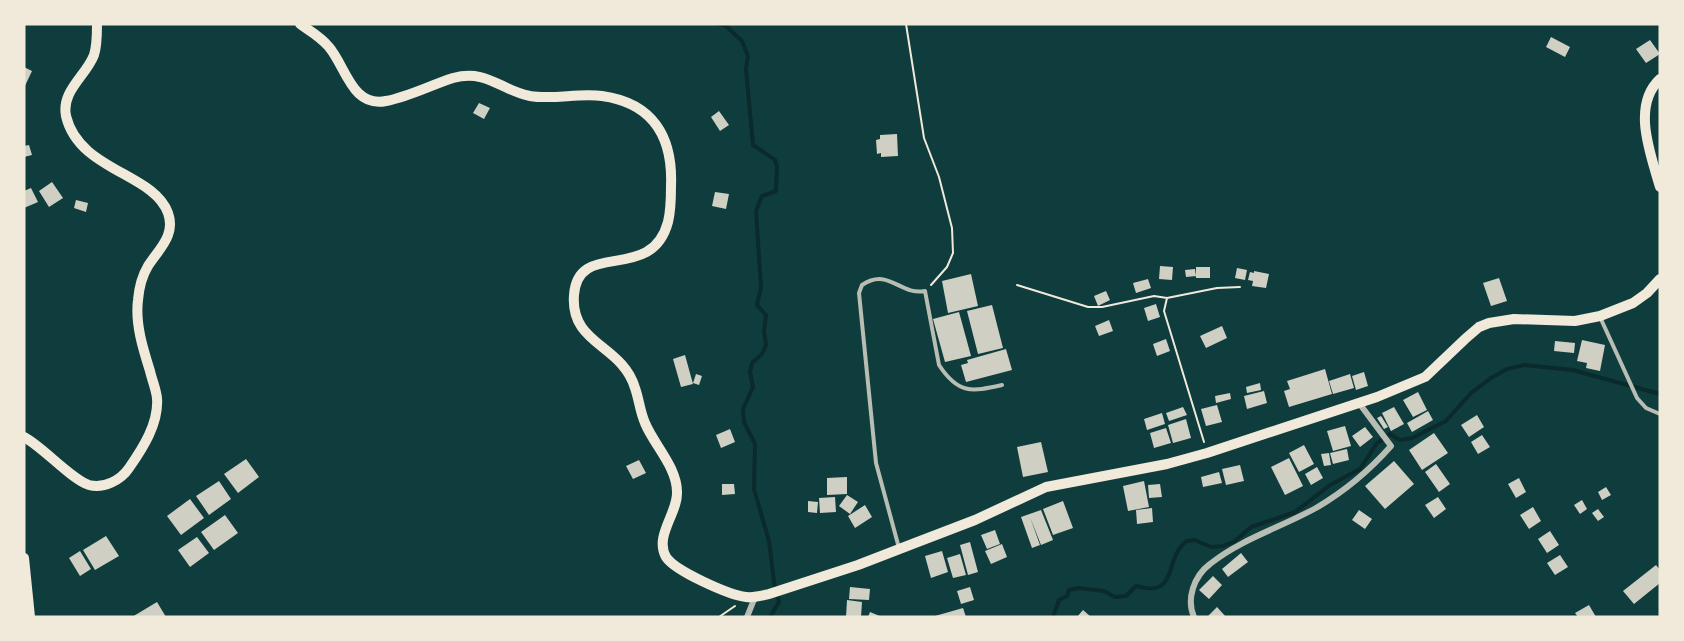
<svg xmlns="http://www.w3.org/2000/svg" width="1684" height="641" font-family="'Golos Text',sans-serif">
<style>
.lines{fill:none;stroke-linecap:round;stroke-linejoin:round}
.stream{stroke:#0a2a2b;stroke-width:4}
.building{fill:#cfcfc3}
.path{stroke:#f1e9da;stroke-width:2}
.service{stroke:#b8beb3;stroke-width:4}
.minor{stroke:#b8beb3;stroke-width:6}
.primary{stroke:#f1e9da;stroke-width:10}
</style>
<rect width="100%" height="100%" fill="#0f3d3e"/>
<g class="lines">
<!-- stream -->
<path class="stream" d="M719,24L726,26L742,41L748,56L746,69L753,145L775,160L777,166L776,191L762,196L756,211L761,287L757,305L766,315L764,331L766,345L762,354L752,363L750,372L753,387L743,409L744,422L755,444L754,489L769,541L774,582L779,602L770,617
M1053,617L1059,600L1067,596L1069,590L1078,588L1104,591L1115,597L1126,596L1136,586C1180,599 1163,557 1187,541L1195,540L1211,547L1223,546L1235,541L1251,527L1295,512L1330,485L1360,469L1377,443L1390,434L1400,440L1412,438L1446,421L1471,393L1491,378L1507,369L1524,365L1573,370L1660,394"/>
</g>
<!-- building -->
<path class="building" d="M1551,37L1570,47L1565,57L1546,47Z
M1650,40L1660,54L1646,63L1636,49Z
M24,67L32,71L24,88Z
M479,103L490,108L484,119L473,113Z
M719,111L729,125L720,131L711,117Z
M897,134L898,156L881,157V153L877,154L876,140L880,139V135Z
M29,145L32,155L24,157V146Z
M52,182L63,198L49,207L39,191Z
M31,188L38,202L24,208V191Z
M715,192L729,194L726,209L712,206Z
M76,200L88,203L86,212L74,208Z
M1160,266L1173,267L1172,280L1159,279Z
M1196,267H1210V278H1196Z
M1237,268L1247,270L1245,280L1235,278Z
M1195,269L1196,276L1186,277L1185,270Z
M1254,271L1269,274L1266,288L1252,286L1253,281L1248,280L1250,272L1254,273Z
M971,274L978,306L948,313L942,281Z
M1499,278L1507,301L1491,306L1483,283Z
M1148,279L1151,288L1136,293L1133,283Z
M1106,291L1110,300L1098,306L1094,296Z
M1156,304L1160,317L1148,321L1144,308Z
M992,305L1003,348L978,354L967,311Z
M959,312L971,356L945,362L933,319Z
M1109,320L1113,331L1099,336L1095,326Z
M1222,326L1227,338L1206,348L1200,336Z
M1166,339L1170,351L1157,356L1153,344Z
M1582,340L1605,345L1600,371L1586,368L1587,363L1577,361Z
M1555,341L1575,343L1574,353L1554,351Z
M1006,349L1012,370L966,382L961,365L968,363L967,360Z
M685,355L693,384L681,387L673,359Z
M1325,369L1332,394L1289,407L1284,391L1290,389L1287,381Z
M1364,372L1368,386L1356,390L1352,376Z
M696,374L702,376L699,385L693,383Z
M1350,374L1354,388L1333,394L1329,381Z
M1260,383L1261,390L1247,393L1246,387Z
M1264,391L1267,403L1247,409L1244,396Z
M1418,392L1427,410L1413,417L1403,400Z
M1230,393L1231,399L1216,403L1215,396Z
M1217,405L1222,422L1206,426L1201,409Z
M1183,407L1187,415L1169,421L1166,413Z
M1394,407L1404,424L1391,431L1382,413Z
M1428,411L1433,420L1412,432L1407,423Z
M1162,413L1165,424L1147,430L1144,419Z
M1477,415L1484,427L1469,437L1461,425Z
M1381,416L1388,427L1384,429L1377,418Z
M1186,419L1191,438L1173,443L1168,425Z
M1345,426L1351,446L1333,451L1327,431Z
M1365,427L1373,437L1360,447L1352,436Z
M1166,428L1171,443L1154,448L1150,433Z
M730,429L735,442L721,448L716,435Z
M1434,433L1448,453L1422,470L1409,450Z
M1482,435L1490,447L1478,454L1471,442Z
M1041,442L1048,472L1023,477L1017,447Z
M1304,445L1314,464L1299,472L1289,453Z
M1347,449L1349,460L1333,464L1330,453Z
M1329,453L1331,465L1324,466L1321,454Z
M1289,458L1303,486L1285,495L1271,467Z
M246,459L259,477L238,493L224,474Z
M639,460L646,473L633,479L626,466Z
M1394,461L1414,484L1385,509L1365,486Z
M1436,464L1450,484L1439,492L1425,472Z
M1240,465L1244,481L1226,485L1222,469Z
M1317,467L1323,478L1311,485L1305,474Z
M1219,472L1222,483L1203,487L1201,477Z
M847,477V494L827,495V478Z
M1519,478L1526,492L1516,498L1508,484Z
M219,481L231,499L209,515L196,496Z
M1144,481L1149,507L1128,511L1123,486Z
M722,484H734L735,494L722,495Z
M1160,484L1162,497L1149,498L1148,485Z
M1606,487L1611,495L1602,500L1598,492Z
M847,495L858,502L850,514L839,506Z
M835,497L836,512L820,513L819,498Z
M1438,497L1446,509L1434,518L1425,505Z
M190,499L204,518L181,535L167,516Z
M1582,500L1587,509L1580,514L1574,505Z
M808,501L818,502L817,513L808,512Z
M1063,501L1073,528L1053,535L1043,509Z
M865,505L872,517L855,528L848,516Z
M1533,507L1541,521L1529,529L1520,515Z
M1152,508L1153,522L1137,524L1136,510Z
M1598,509L1604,517L1598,521L1592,513Z
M1041,510L1053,540L1041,545L1030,517L1040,545L1032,548L1021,517Z
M1359,510L1372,519L1365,529L1352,520Z
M225,515L238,533L214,550L201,532Z
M995,530L1000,544L987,549L981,535Z
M1550,531L1559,545L1547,553L1538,539Z
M106,536L119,556L95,570L83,550Z
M197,537L209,553L190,567L178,550Z
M970,542L978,572L968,575L960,545Z
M1002,544L1007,557L991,564L985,551Z
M80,551L91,569L80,576L69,558Z
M942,551L948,572L931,578L925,556Z
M1241,553L1248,562L1228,577L1222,569Z
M960,554L966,575L953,578L947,558Z
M1560,555L1568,567L1555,575L1547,563Z
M1656,565L1660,570V583L1634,604L1623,591Z
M1213,576L1222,585L1209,599L1199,590Z
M850,587L870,589L869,600L849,599Z
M970,587L974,600L961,604L957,591Z
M847,600L862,602L861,617H846Z
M157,602L166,617H132Z
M1589,605L1596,617H1578L1575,613Z
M1217,607L1226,617H1207Z
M963,608L966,617H935V616Z
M1083,610L1091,617H1077Z
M870,612L882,617H868Z"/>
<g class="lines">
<!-- path -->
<path class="path" d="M906,24L924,138L939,177L952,228L953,253L947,267L931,285
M1017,285L1088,307H1102L1154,296L1167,298
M1204,442L1164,311L1167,298L1217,288L1240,287
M719,617L735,606"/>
<!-- service -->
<path class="service" d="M1600,317L1637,398L1646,408L1660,414
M899,548L876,463L859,293L862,285C889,267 900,296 925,291L939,365C958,394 971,392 1002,385"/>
<!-- minor -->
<path class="minor" d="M747,617L755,597
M1194,617C1186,599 1194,576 1210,564C1241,539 1282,527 1316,508C1345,491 1369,471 1391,446L1359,403"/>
<!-- primary -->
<path class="primary" d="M300,24C310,31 321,37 329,47C346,67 352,108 386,101C408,97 431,85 453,78C487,69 500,90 530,96C553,100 578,93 602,96C653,103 673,137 671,186C671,198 671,210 668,222C651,285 578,238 574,295C570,345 622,344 635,388C639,399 640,412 645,423C654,445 677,467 677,492C678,513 654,536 666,557C675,571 729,595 746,597C754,598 761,596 769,594L858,565L915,543L975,520L1046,487L1167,464L1207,453L1377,397L1425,377L1465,339L1479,327L1489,323L1514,319L1575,321L1600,316L1633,303L1647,293L1660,279
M1660,79C1631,106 1651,155 1660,187
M24,437C43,447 72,480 89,485C104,489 121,480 129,468C143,448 159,423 157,398C156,389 152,380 150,371C143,349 135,324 138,300C139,288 142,276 148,266C159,249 176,235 168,213C154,173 79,171 66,116C61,91 86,76 94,55C97,46 97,34 97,24
M24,558L30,617"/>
</g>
<!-- border -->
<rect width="1684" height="641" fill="none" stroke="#f1e9da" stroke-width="51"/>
</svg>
